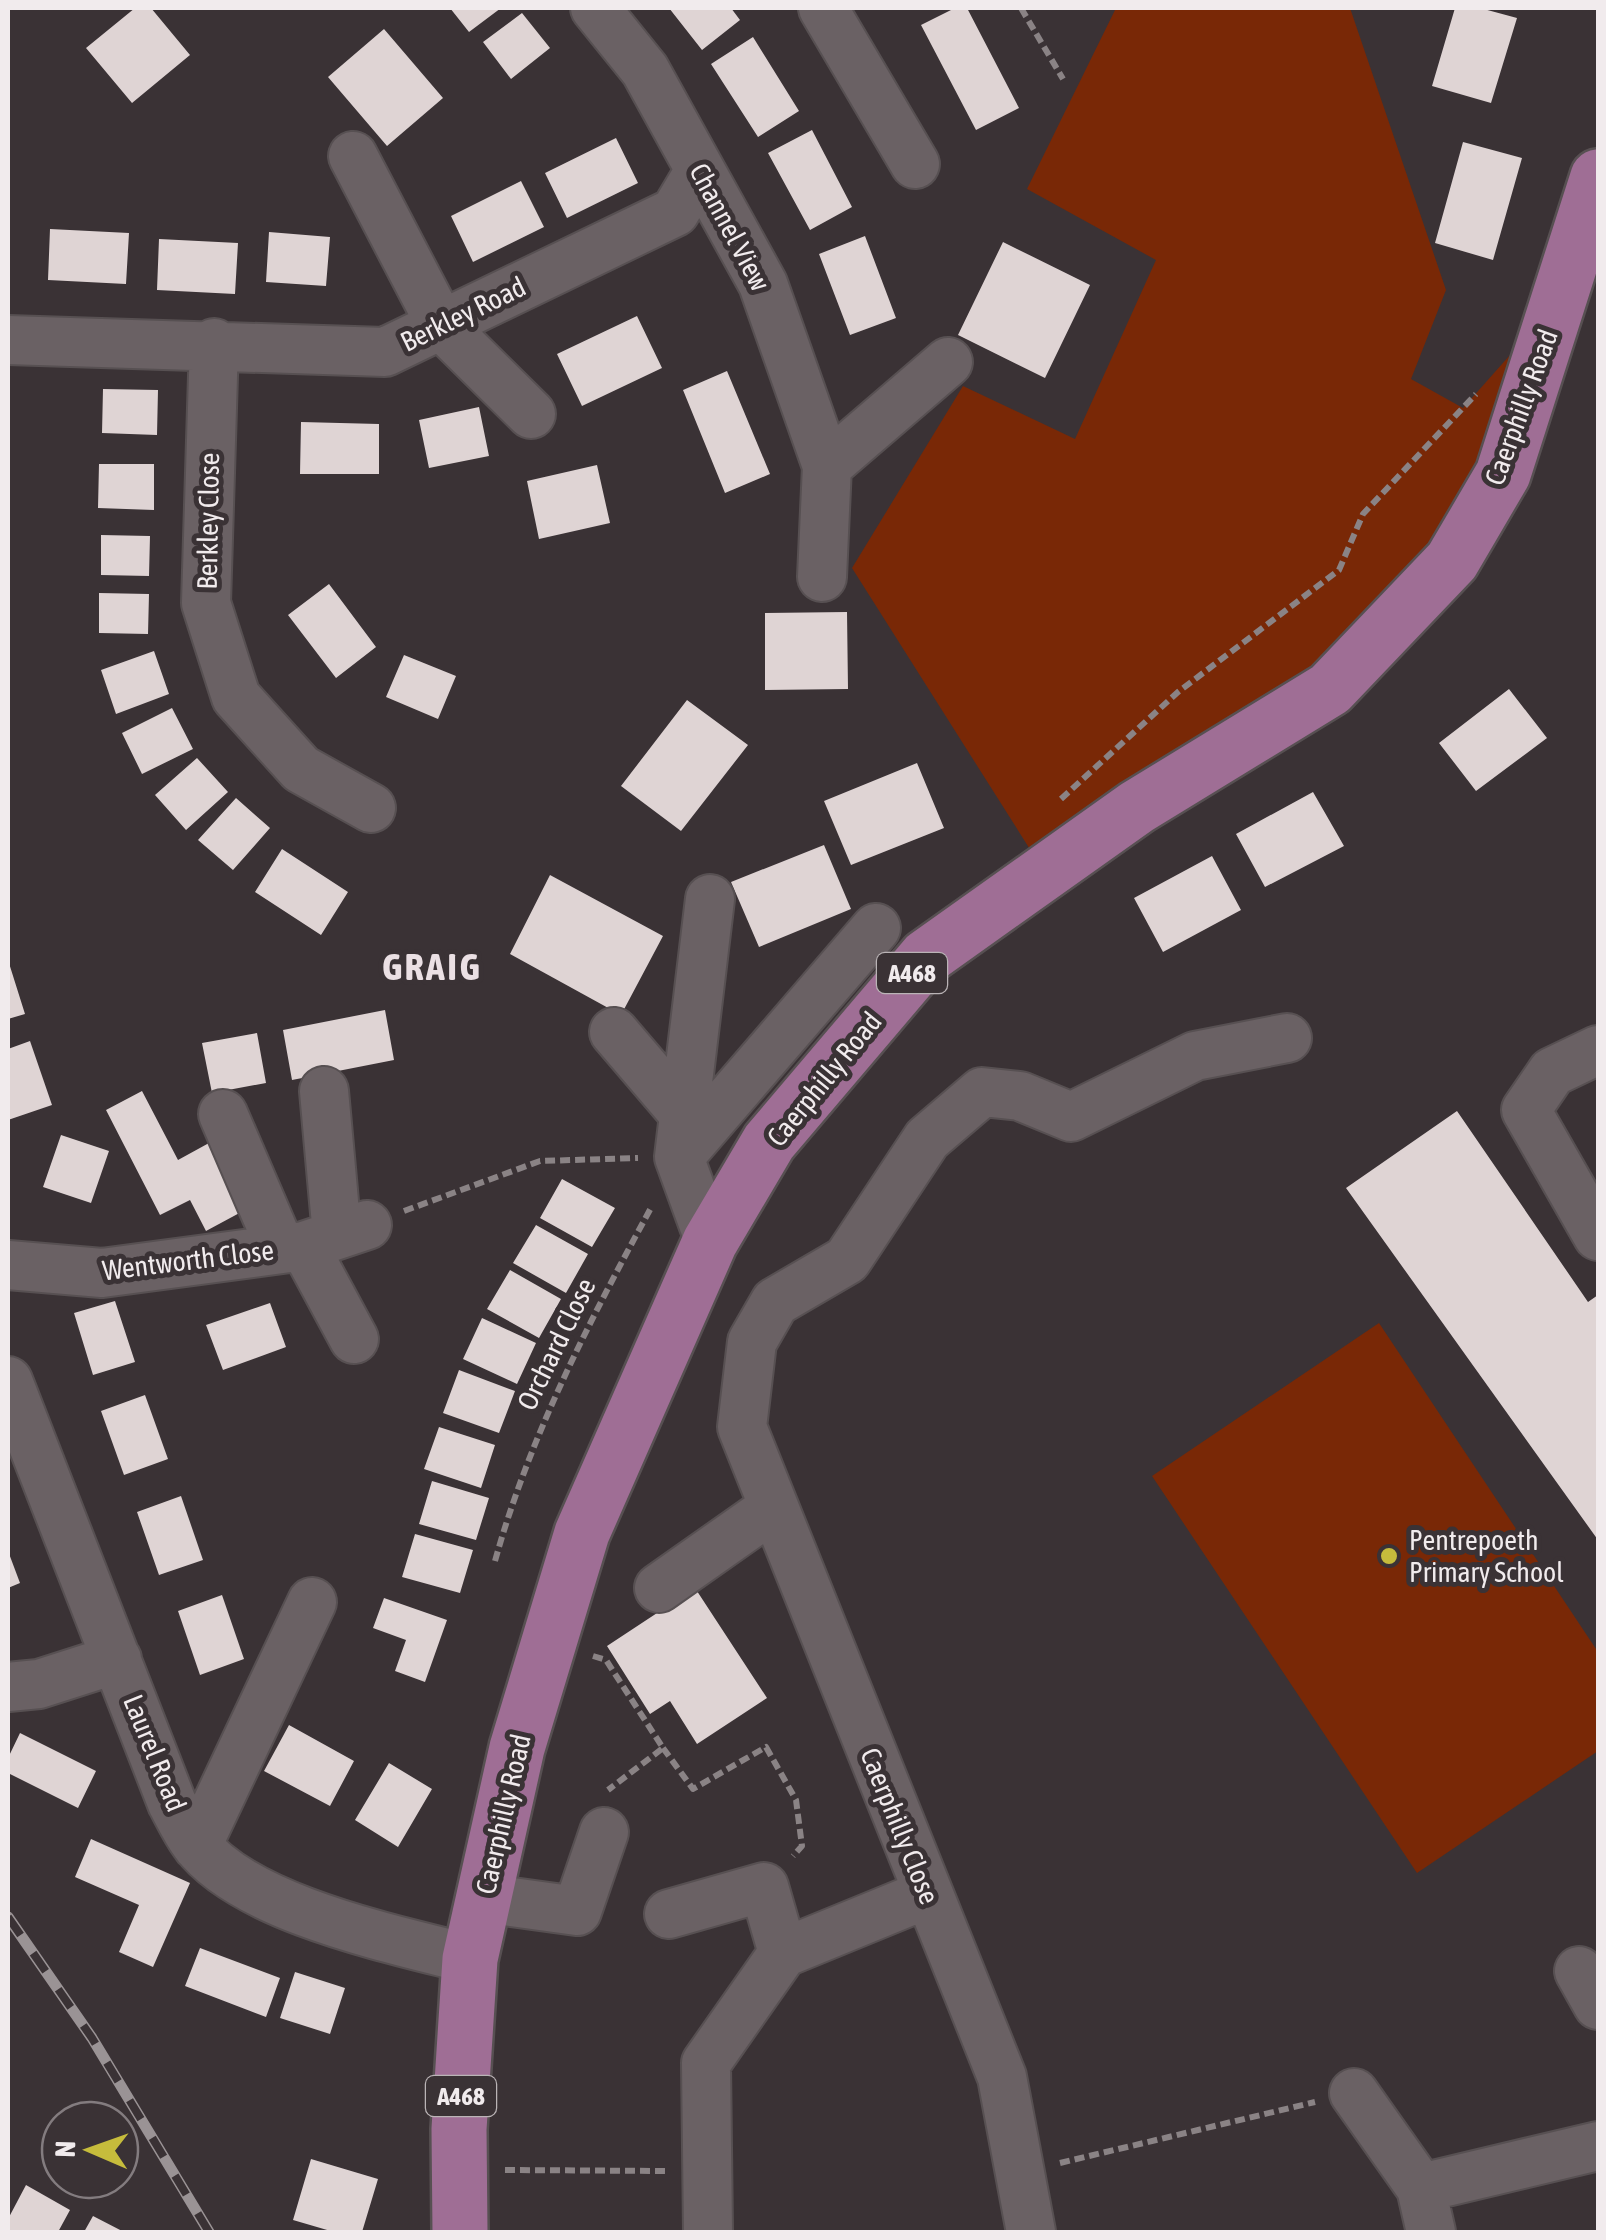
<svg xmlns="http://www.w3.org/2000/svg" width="1606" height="2240" font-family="'Asap Condensed',sans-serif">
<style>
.green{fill:#792806}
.building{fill:#dfd4d4}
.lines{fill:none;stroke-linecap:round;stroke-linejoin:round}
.minor-casing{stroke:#575052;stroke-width:52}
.major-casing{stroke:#575052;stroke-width:60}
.path{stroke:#8a8385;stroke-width:6;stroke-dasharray:10 5;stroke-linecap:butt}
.minor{stroke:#6a6164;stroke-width:48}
.major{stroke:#9f6e95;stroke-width:55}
.rail-casing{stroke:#9a9395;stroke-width:11}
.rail{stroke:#3a3235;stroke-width:8;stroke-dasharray:22;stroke-linecap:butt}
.poi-dot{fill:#c6bc3c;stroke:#3a3235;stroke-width:4}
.labels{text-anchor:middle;stroke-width:10;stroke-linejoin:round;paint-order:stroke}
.shield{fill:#3a3235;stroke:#bab4b6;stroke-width:2.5}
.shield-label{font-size:25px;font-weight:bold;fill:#f1ebed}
.street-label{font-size:28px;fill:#f1ebed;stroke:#3a3235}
.poi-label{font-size:28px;fill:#f1ebed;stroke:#3a3235;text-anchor:start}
.district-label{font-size:38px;font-weight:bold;letter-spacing:2.5px;fill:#ebe0e4;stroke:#3a3235}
</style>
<rect width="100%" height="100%" fill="#3a3235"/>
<!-- green -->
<path class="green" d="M1116,8H1350L1446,290L1411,379L1463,408L1510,355L1588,209L1452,561L1045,873L852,568L963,386L1075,439L1156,260L1027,189Z
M1379,1323L1598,1652V1751L1417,1873L1152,1476Z"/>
<!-- building -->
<path class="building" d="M135,8H151L190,55L132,103L86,48Z
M450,8H501L469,32Z
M669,8H731L740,20L702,50Z
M955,8H967L1019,108L976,130L921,25Z
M1455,8H1480L1517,18L1491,103L1432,86Z
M522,13L550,48L511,79L483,42Z
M384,29L443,98L387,146L328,77Z
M753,37L799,111L758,137L711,64Z
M812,130L852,207L810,230L768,153Z
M616,138L638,183L567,218L545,173Z
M1463,142L1522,158L1493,260L1435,243Z
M521,181L544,227L473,262L451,216Z
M50,229L129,233L126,284L48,280Z
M269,232L330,237L326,286L266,282Z
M865,236L896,318L850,335L819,254Z
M159,239L238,243L235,294L157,290Z
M1003,242L1090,285L1045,378L958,335Z
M637,316L662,368L582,406L557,354Z
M727,371L770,474L725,493L683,390Z
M103,389L158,390L157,435L102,433Z
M479,407L489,456L429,468L419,420Z
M301,422L379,424V474H300Z
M99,464H154V510L98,508Z
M597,465L610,523L539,539L527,481Z
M101,535L150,536L149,576L101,575Z
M329,584L376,647L336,678L288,615Z
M99,593L149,594L148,634L99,633Z
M847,612L848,689L765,690V613Z
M154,651L169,694L116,714L101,670Z
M404,655L456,676L438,719L386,697Z
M1509,689L1547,738L1476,791L1439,743Z
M687,700L748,745L681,831L621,786Z
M172,708L193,749L142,774L122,733Z
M197,758L228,792L186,830L155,795Z
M917,763L944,828L851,865L824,801Z
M1313,792L1344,846L1265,887L1236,834Z
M236,798L270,828L233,870L198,840Z
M824,845L851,909L759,947L731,882Z
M282,849L348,892L321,935L255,892Z
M1212,856L1241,910L1163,952L1134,898Z
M550,875L663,936L621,1015L510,954Z
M8,960L25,1014L8,1019Z
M385,1010L394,1060L292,1080L283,1030Z
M257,1033L266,1083L212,1093L202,1043Z
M30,1041L52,1105L8,1120V1049Z
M142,1091L178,1160L209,1143L245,1210L206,1231L190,1200L160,1215L106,1110Z
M1457,1111L1588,1302L1598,1295V1540L1346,1188Z
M61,1135L109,1151L91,1203L43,1187Z
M562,1179L615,1208L592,1247L540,1218Z
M536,1225L588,1254L566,1293L513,1263Z
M510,1270L561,1299L539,1338L487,1309Z
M115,1301L135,1362L93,1375L74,1313Z
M270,1303L286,1347L223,1370L206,1325Z
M482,1318L536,1343L517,1384L463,1359Z
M459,1370L515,1391L499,1433L443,1413Z
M145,1395L168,1459L124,1475L101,1411Z
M439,1427L495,1445L481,1488L424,1469Z
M432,1481L489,1498L476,1540L419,1524Z
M181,1496L203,1560L159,1575L137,1512Z
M415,1534L473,1550L460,1593L402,1577Z
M8,1551L20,1583L8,1588Z
M695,1588L767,1698L697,1744L670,1701L650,1714L607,1646Z
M222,1595L244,1659L200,1675L178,1611Z
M384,1598L447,1620L425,1682L395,1671L406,1640L373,1628Z
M289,1725L354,1761L330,1806L264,1771Z
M20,1733L96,1771L78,1808L8,1773V1758Z
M389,1763L432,1789L398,1847L355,1820Z
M91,1839L190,1883L153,1967L119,1952L139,1905L75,1877Z
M200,1948L280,1978L266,2017L185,1986Z
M295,1972L345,1988L330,2034L280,2018Z
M311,2159L378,2179L362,2232H334L293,2220Z
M26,2185L70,2210L58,2232H8V2219Z
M93,2216L124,2232H84Z"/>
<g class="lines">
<!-- minor casing -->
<g class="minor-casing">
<path id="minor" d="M595,8L645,70L763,284L827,466L822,577
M823,8L915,164
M353,156L441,325L531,414
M8,340L385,352L675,212L700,170
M214,343L206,603L236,697L301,769L371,808
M827,466L948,362
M614,1032L684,1114
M1598,1050L1552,1072L1526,1110L1598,1236
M324,1091L337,1235
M223,1114L281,1249
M679,1157L710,899
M710,1242L679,1157L876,928
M304,1246L354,1339
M8,1265L102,1273L304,1246L367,1225
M8,1381L172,1803C179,1816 186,1831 195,1843C245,1909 393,1939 470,1959
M659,1588L774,1507
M8,1687L39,1684L117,1659
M197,1846L312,1602
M483,1898L577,1911L604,1832
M669,1914L764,1887L783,1953
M1579,1971L1598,2005
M1354,2093L1421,2188L1431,2232
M1421,2188L1598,2146
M708,2232L706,2063L783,1953L927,1894
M1031,2232L1002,2077L742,1427L752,1342L775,1302L847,1260L927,1139L982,1092L1020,1096L1071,1117L1195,1056L1287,1038"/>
</g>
<!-- major casing -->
<g class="major-casing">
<path id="major" d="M460,2232L459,2129L470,1959L517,1748L582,1533L710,1242L769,1142L926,957L1137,807L1330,689L1452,561L1503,474L1598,177"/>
</g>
<!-- path -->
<path class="path" d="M1021,8L1063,79
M1061,799L1178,692L1339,570L1363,514L1476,394
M404,1211L540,1161L638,1158
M495,1561C530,1435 590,1320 652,1206
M593,1656L606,1660L663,1748L608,1790
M663,1748L693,1789L766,1747L796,1800L802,1846L793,1856
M1060,2163L1315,2102
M505,2170L668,2171"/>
<!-- minor -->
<use href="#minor" class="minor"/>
<!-- major -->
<use href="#major" class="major"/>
<!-- rail casing -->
<g class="rail-casing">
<path id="rail" d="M8,1917L92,2038L209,2232"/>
</g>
<!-- rail -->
<use href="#rail" class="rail"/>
</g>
<!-- markers -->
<circle class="poi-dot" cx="1389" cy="1556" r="10"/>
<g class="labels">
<!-- shield labels -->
<g class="shield">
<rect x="877" y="953" width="70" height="40" rx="8"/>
<rect x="426" y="2076" width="70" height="40" rx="8"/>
</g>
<g class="shield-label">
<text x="912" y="982">A468</text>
<text x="461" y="2105">A468</text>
</g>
<!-- street labels -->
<g class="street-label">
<text transform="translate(730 227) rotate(62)" y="10">Channel View</text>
<text transform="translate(463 314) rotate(-26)" y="10">Berkley Road</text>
<text transform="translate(1521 407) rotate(-70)" y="10">Caerphilly Road</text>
<text transform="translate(208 521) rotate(-89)" y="10">Berkley Close</text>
<text transform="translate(824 1079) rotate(-51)" y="10">Caerphilly Road</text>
<text transform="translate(188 1260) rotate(-7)" y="10">Wentworth Close</text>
<text transform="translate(556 1344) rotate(-64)" y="10">Orchard Close</text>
<text transform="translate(155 1753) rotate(68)" y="10">Laurel Road</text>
<text transform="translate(503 1814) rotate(-77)" y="10">Caerphilly Road</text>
<text transform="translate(900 1826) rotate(68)" y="10">Caerphilly Close</text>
</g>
<!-- poi labels -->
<g class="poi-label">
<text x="1409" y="1550">Pentrepoeth<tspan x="1409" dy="32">Primary School</tspan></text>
</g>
<!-- district labels -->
<g class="district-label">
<text x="432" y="980">GRAIG</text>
</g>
</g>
<!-- border -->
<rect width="1606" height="2240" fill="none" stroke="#f1ebed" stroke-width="20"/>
<!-- north arrow -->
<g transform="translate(90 2150) rotate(272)"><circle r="48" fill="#3a3235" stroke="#837c7f" stroke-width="2.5"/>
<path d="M0-8L18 38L0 25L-18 38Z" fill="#c6bc3c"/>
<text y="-15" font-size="28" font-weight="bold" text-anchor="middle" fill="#f1ebed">N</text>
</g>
</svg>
